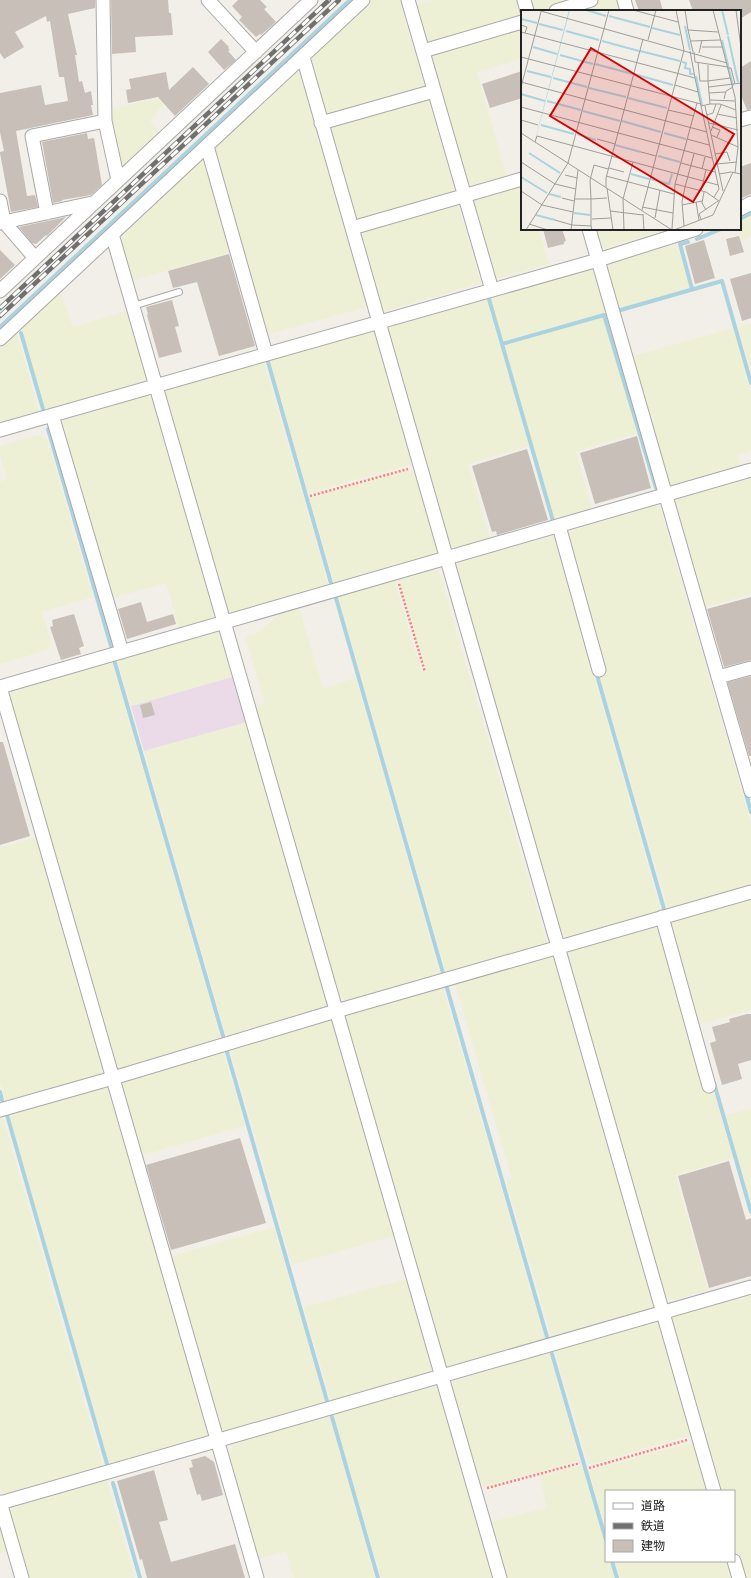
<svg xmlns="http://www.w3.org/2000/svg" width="751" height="1578" font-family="Poppins,'Noto Sans JP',sans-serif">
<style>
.industrial{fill:#ebdbe8}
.farmland{fill:#eef0d5}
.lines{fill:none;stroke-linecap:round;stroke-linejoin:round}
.stream{stroke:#aad3df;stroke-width:4}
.building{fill:#c7bfb8}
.service-casing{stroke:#a9a9a9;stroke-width:8}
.minor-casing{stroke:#a9a9a9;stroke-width:15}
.path{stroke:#fa8072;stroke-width:2.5;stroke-dasharray:2 2;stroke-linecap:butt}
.service{stroke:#fff;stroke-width:6}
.minor{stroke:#fff;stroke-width:13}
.rail-casing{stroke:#707070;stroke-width:4.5}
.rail{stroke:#fff;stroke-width:3;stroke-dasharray:9;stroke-linecap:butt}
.inset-river{fill:none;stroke:#aad3df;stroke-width:2}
.inset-road{fill:none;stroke:#9f9d99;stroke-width:1}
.view{fill:#d40000;fill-opacity:0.15;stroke:#d40000;stroke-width:2}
.inset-edge{fill:none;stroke:#222;stroke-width:2}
</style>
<rect width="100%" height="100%" fill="#f2efe9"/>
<!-- industrial -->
<path class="industrial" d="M235,676L248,722L144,751L131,706Z"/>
<!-- farmland -->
<path class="farmland" d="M371,0H400L425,89L326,117L310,63L311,56Z
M435,0H518L522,18L425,46L413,6Z
M529,0H576L541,11H532Z
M601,0H618L622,11H565Z
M522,25V59L477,72L508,180L466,193L426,52Z
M296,71L301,73L368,307L265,335L212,150Z
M427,95L456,195L356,223L328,123Z
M160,98L163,105L150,121L160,133L125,166L120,163L110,109Z
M206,154L234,251L132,281L120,238L122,233Z
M522,182V229H539L549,264L492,280L469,197Z
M457,201L481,283L386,311L380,307L358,229Z
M751,215V237L742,240L739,229H740V222Z
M594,229H668L605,248L598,244Z
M677,244L690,288L617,309L605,270L609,263Z
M590,269L596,273L607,312L503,341L490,297Z
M60,290L73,327L129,310L149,376L144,382L45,410L20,326Z
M486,298L529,446L468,464L490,539L454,549L448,546L387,331L390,325Z
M603,316L638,433L576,451L592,510L555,520L504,345Z
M751,323V372L738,327Z
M733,328L751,392V451L737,455L741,468L672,488L667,485L630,357Z
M16,330L39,412L0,423V345Z
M371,331L376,334L412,464L308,493L269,360Z
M264,362L329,587L230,614L228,612L164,394L168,389Z
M147,396L155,400L215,613L211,619L179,628L166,583L110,599L60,426L64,420Z
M38,435L47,439L93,597L42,612L53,648L0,664V482L7,479L0,455V446Z
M411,470L416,472L439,548L436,556L335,585L309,498Z
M751,477V594L702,608L672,506L676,499Z
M657,505L660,507L751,823V885L668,909L598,672L564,533Z
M554,536L661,911L566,937L557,934L453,569L457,562Z
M438,567L547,944L446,973L338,596L394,579L422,673L427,672L399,578Z
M299,607L323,688L356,678L440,974L346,1001L336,995L253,708L265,704L245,637L256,634L283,611Z
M218,631L223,636L235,676L131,706L118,661Z
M112,662L221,1040L127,1068L117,1069L112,1065L7,696L10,692Z
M248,722L329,1000L326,1008L226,1036L144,751Z
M37,837L103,1068L99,1075L6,1102L0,1081V848Z
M751,899V1010L700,1024L670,922Z
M660,925L713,1088L733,1158L675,1175L708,1290L673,1300L663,1295L566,959L570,951Z
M550,957L557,961L655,1304L653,1309L552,1338L506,1181L512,1179L455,984Z
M443,988L545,1339L448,1368L443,1365L345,1018L347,1014Z
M329,1020L336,1024L397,1235L292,1265L230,1050Z
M223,1051L245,1126L139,1156L121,1082Z
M106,1087L110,1090L208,1433L206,1438L110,1466L8,1111Z
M751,1108V1204L726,1115Z
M0,1114H2L103,1467L7,1495L2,1492L0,1487Z
M274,1227L325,1403L224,1433L219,1431L168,1257Z
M409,1278L434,1367L433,1371L430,1374L331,1402L304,1307Z
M751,1295V1578H743L734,1546V1491H718L671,1322L674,1316Z
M655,1320L662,1326L693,1434L589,1465L554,1349Z
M548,1351L580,1460L479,1488L450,1390L453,1382Z
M434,1384L438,1387L493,1578H381L333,1414Z
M329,1415L375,1578H294L286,1551L258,1559L228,1456L233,1446L239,1441Z
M690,1443H695L708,1491H606V1529L589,1471Z
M583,1465L606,1547V1561H610L615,1578H503L487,1523L547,1507L539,1477Z
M107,1480L135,1578H26L7,1514L10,1508Z
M0,1518L9,1550L0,1553Z
M615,1561H728L733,1578H620Z"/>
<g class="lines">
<!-- stream -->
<path class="stream" d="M740,219L751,213
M697,239L721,229
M688,242L680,244L692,289
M489,299L553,521
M617,311L722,281L751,383
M0,327L350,0
M21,333L43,409
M502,344L604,315L656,488
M268,362L331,583
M48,429L111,646
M336,598L443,973
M115,663L223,1036
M596,672L664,909
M745,790L751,812
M447,988L547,1337
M227,1052L327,1401
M714,1083L751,1212
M0,1092L2,1100
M7,1115L107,1464
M552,1354L606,1540
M332,1417L378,1578
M113,1483L140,1578
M612,1561L617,1578"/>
</g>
<!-- building -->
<path class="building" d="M0,0H95V8L68,14L77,55H75L79,82L82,81L85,93L91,91L93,105H91L93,115L16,131L27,196L35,195L38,207L11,212L0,153V152L4,151L0,132V93L41,85L45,105L68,101L64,77H59L50,21L47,22L46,16L15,32L24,47L4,59L0,53Z
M111,0H168L169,13H171L173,35L135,37L136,52L112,54Z
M238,0H260L267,7L264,9L276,22L261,35L260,34L256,37L239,20L242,17L232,6Z
M635,0H660L663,11H639Z
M689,0H751V12L740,19V11H693Z
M221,39L229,47L228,48L230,50L228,51L236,60L224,70L208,52Z
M751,61V109L747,110L740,93V68Z
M193,67L209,84L175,116L158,97L128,103L126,90L131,89L129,79L166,72L169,90Z
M522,71V98L490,108L482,84Z
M87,133L88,139L94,138L102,185L91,195L62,200V201L53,203L42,142Z
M751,163V194L740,199V167Z
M66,217L47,236L46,235L36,244L32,243L19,227Z
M543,229H562L566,241L564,242V244L548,248Z
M739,236L744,252L730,256L726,239Z
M704,240L715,278L695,284L685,246Z
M0,250L15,265L0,279Z
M229,254L255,346L219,356L197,282L173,288L168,271Z
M751,273V318L742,321L730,279Z
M172,300L179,326L175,327L182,352L159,358L147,315L148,314L146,307Z
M637,436L651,488L595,504L580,453Z
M527,449L548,520L497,535L496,531L492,532L472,466Z
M751,597V660L724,667L707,609Z
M141,602L147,622L173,614L176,624L127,639L118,609Z
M74,614L84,646L79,648L81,654L61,660L50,627L53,626L52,620Z
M751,676V756H749L728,684V682Z
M151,702L155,715L143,718L140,705Z
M0,742H3L30,836L0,845Z
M747,1014H751V1060L738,1064L742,1079L722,1085L710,1043L716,1041L712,1027L730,1022L729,1019Z
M240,1138L266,1223L171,1250L146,1165Z
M729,1161L746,1220L751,1218V1276L709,1288L678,1176Z
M205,1456L214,1462L223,1495L202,1501L200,1494L197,1495L189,1468L193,1467L191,1460Z
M154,1470L168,1520L159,1522L171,1562L235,1544L245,1578H147L142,1559L140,1560L117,1481Z"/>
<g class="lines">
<!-- service casing -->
<g class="service-casing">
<path id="service" d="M133,306L179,292"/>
</g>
<!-- minor casing -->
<g class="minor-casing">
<path id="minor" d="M103,0L105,121L118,180
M208,0L256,52
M408,0L492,290
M524,0L527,11
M624,0L627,11
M556,11L591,0
M423,51L522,22
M303,57L714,1491
M740,120L751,117
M321,123L434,91
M207,146L266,354
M0,201L4,222L35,258
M740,209L751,203
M47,213L32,136L105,121
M0,223L92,203
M352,228L522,179
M589,229L751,791
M112,234L500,1578
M0,291L311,0
M0,339L363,0
M52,415L122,652
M0,430L598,260L696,229
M559,526L599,670
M718,677L751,668
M0,687L257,1578
M0,687L751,470
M662,917L709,1086
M0,1110L113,1078L336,1011L751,892
M0,1502L22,1578
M0,1503L751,1287
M734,1561L739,1578"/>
</g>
<!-- path -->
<path class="path" d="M310,496L408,469
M399,584L425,672
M589,1468L687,1440
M487,1488L580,1463"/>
<!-- service -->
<use href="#service" class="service"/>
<!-- minor -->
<use href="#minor" class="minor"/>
<!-- rail casing -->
<g class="rail-casing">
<path id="rail" d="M0,308L329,0
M0,316L339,0"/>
</g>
<!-- rail -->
<use href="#rail" class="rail"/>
</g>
<!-- overview -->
<g transform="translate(521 10)">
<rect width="220" height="220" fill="#f2efe9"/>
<path d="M48,0H49L14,131V130Z" fill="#aad3df"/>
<path class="inset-river" d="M65,0L85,6M201,0L207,25M88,6L129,17M0,9L16,13M18,14L42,20M164,16L169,40M131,18L159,25M45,21L78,30M207,26L217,72M201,30L212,76M81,31L118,41M12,37L36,44M119,41L159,51M39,45L72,54M161,52L165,53L164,58L169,59V64H173M74,54L112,64M6,61L30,67M113,64L152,75M175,66L181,95M32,68L66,77M68,78L105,87M0,84L24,91M107,88L146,98M26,91L60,100M62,101L99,111M101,111L140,122M20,115L53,124M143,123L165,129M56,124L75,130M94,135L120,142M8,143L39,163M137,146L159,152M110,164L128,169M0,167L26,183M130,169L148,174L151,164M28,184L40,187M53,203L69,205M15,205L34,210"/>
<path class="inset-road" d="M16,0L206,53M112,0L157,12M164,0L167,20M192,0L214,87L217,137L214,163M215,0L220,38M0,15L6,17L4,23M0,22L174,68L198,179L193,187M127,30L135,0M170,31L199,30M181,37H201M169,41L174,68M172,42L167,20L197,22M173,42L174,52L207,57M178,43L181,30M0,47L180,94M177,53L179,71H187V55M207,58H210L214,74M0,72L186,122M154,75L177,82M0,77L20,2M188,77L220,73M188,83L204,82M203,89L205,81L212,77M189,90L214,91M189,94H199L215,100M180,96L189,94L187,71L209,68M184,96L202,181M0,97L191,148M147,100L173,106M196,104L216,108M186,105L192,103L195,94M0,110L17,115M188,113L217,120M191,117L199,120L196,127M190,121L200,95M0,123L151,220M190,125L217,137M76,129L94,134M166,129L188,135M14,132L16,126L197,175M120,142L135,146M194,144L206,142L209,151M0,152L34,174L55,179M160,153L194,162M196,154L216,152M88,158L103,162M181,159L184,147M198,164L210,162L220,164M44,165L56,168M85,166L153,184M154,174L185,182L198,191M85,177V168L122,29M164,177L173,144M86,178L92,220M0,181L21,195L52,202M180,181L185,160M183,182L181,193L185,200M41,188L53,191M86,188L70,189L69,170L73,155L87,159M54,189H70V216M175,192L178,210M161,195L181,191M121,197L152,203M121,200L163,40L155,0M89,201L122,205M122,204L123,220M134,208L139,180M71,209L90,208M180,209L178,204L197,191M34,210L51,215M8,214L27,220M51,215L70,216L71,220M163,216L161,192L164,177M151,219L154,174L176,93M5,220L47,153L88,0M50,220L57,160M103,220L102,189L112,152M153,220L192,205L212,162"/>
<path class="view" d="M70,38L213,124L172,192L29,106Z"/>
<rect width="220" height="220" class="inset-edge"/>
</g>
<!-- legend -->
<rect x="605" y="1490" width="130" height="72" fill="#ffffff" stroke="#a7a7a7"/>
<rect x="613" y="1503" width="20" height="6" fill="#ffffff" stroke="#a7a7a7"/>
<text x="641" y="1510" font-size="12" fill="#222222">道路</text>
<rect x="613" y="1523" width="20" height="6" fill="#707070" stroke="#a7a7a7"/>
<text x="641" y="1530" font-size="12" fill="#222222">鉄道</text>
<rect x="613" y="1540" width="20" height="12" fill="#c7bfb8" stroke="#a7a7a7"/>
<text x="641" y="1550" font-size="12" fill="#222222">建物</text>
</svg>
